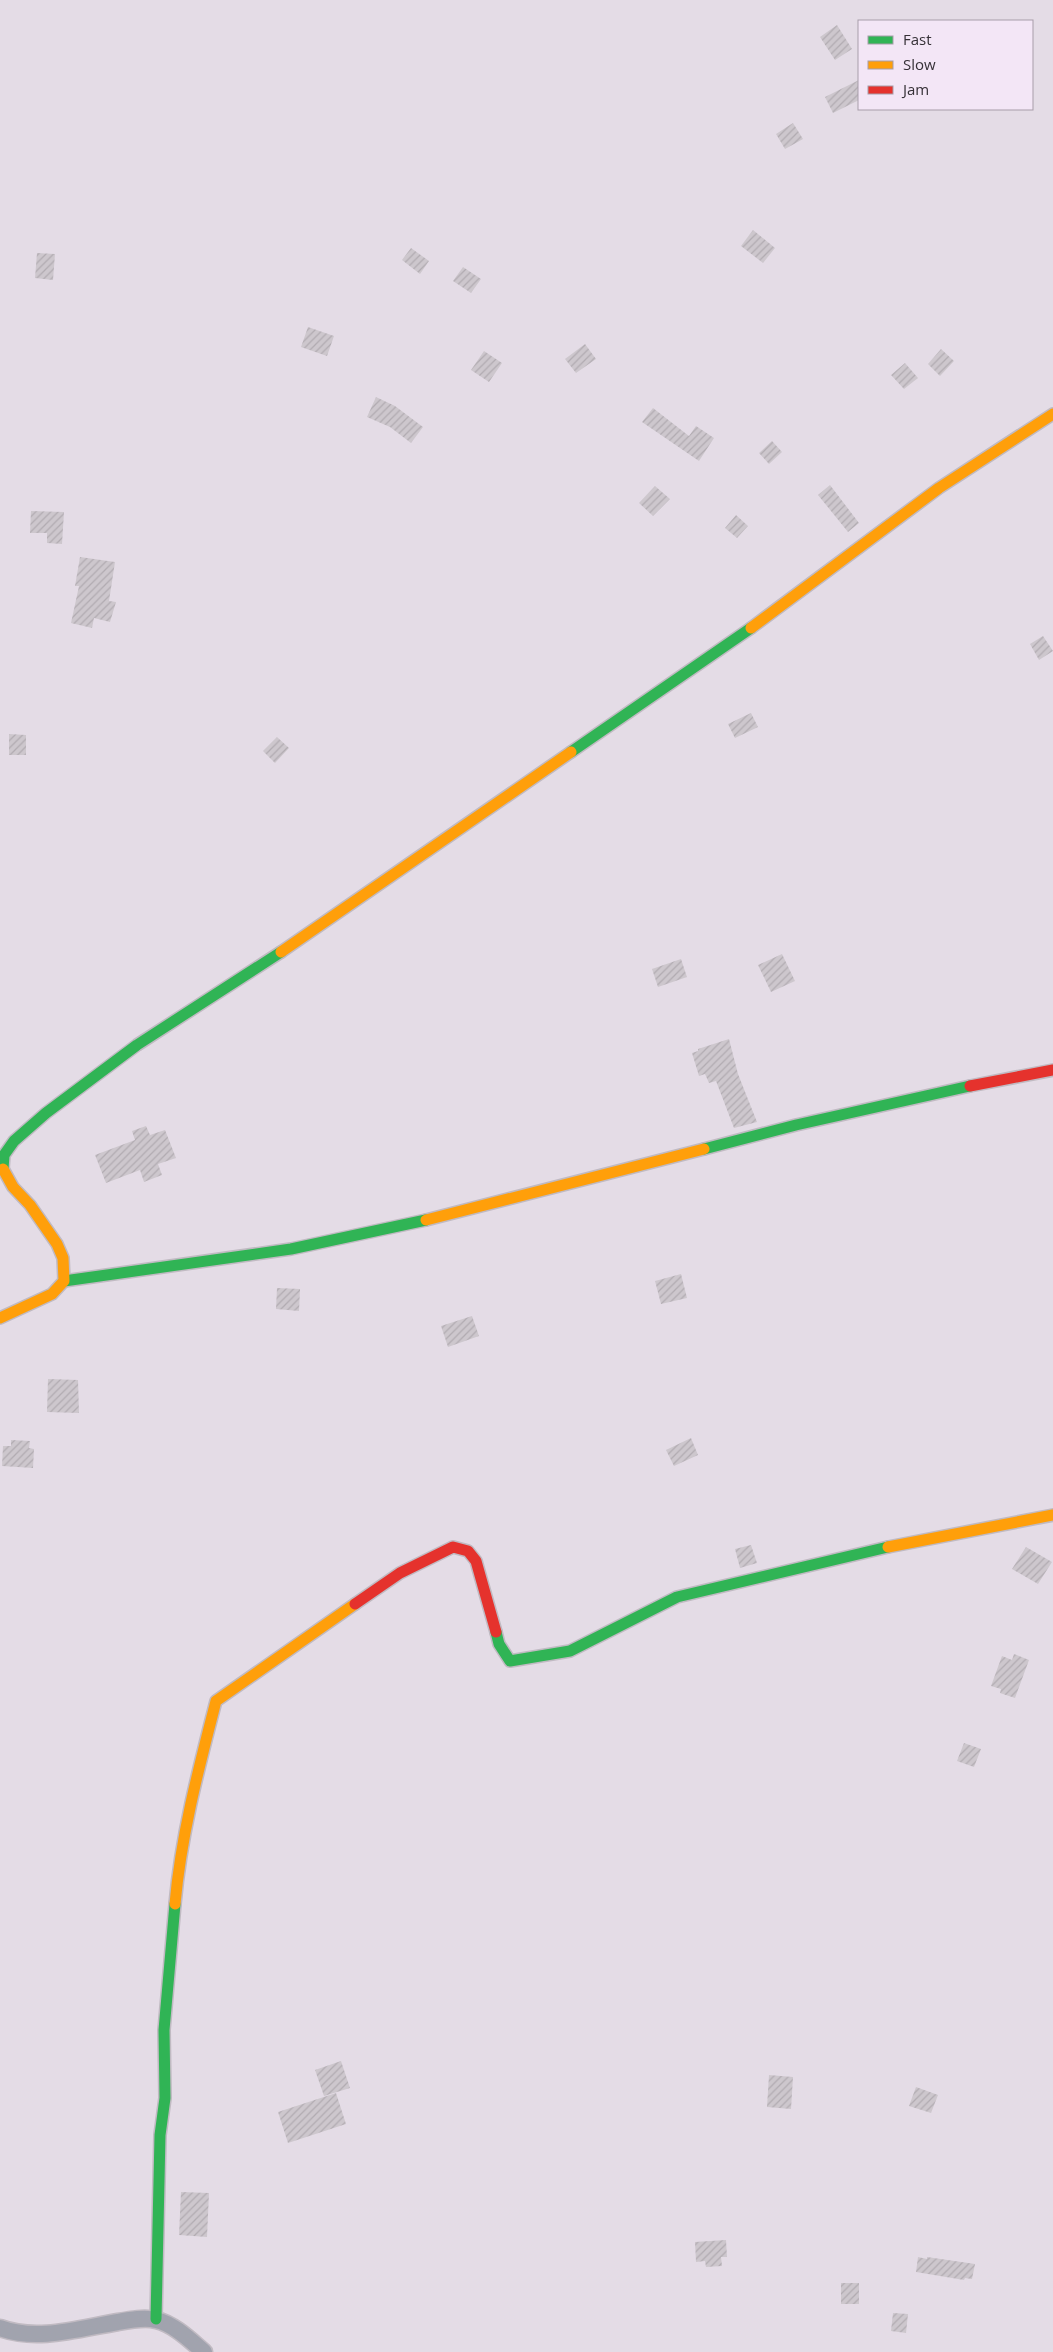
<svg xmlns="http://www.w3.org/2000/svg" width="1053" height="2352" font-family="'Open Sans',sans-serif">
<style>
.building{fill:url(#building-hatch)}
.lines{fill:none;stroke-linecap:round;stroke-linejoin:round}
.street-casing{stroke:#c0bac2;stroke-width:19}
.fast-casing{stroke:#c0bac2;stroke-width:14}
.slow-casing{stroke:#c0bac2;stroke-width:14}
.jam-casing{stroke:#c0bac2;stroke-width:14}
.street{stroke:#a1a3ae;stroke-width:16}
.fast{stroke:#30b455;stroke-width:11}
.slow{stroke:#ff9f0a;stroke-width:11}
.jam{stroke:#e5322d;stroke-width:11}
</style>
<defs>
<pattern id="building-hatch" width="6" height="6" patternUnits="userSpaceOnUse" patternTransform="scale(1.25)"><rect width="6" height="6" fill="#cdc7cd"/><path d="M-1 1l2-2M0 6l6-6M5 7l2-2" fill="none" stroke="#b1abb1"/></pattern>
</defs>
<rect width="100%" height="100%" fill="#e4dce6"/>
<!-- building -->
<path class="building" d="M837,25L852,49L835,60L820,37Z
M859,80V100L833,113L825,97Z
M793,123L803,139L785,149L776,134Z
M753,230L775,248L763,263L741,246Z
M411,248L429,261L420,274L402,260Z
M37,253L55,254L53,280L35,278Z
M463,267L481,279L471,293L453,281Z
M308,327L334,336L327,356L301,347Z
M585,344L596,359L576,373L565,359Z
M941,349L954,361L940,376L928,364Z
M484,351L502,363L489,382L471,370Z
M905,363L918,378L904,389L891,375Z
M376,397L395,406L423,427L411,443L390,427L367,417Z
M653,408L689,436L696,426L714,438L699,461L642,422Z
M772,441L782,452L769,464L759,453Z
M830,485L859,523L848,532L818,495Z
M655,486L670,499L653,516L639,503Z
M31,511L64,512L62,544L47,543V533H30Z
M736,515L748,526L737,538L725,528Z
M80,557L115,562L109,601L116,602L110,622L94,618L92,628L71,623L79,586H75Z
M1043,636L1053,651L1039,660L1030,644Z
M751,713L758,727L735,738L728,724Z
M9,734L26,735V755H9Z
M277,737L289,748L275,763L263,751Z
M782,954L795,981L771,992L758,965Z
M681,959L687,977L658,987L652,969Z
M729,1039L738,1074L757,1122L734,1128L716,1081L709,1083L705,1074L699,1076L692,1053L698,1051V1049Z
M146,1126L150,1135L165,1130L176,1158L158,1164L162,1175L144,1182L140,1170L106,1183L95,1155L135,1140L132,1131Z
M681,1274L687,1298L661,1304L655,1281Z
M277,1288L300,1289L299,1311L276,1309Z
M472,1316L479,1336L448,1347L441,1326Z
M48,1379L78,1380L79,1413L47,1412Z
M691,1438L698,1455L674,1466L666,1450Z
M11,1440L30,1441L29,1448L34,1449L33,1468L2,1466L3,1446H11Z
M751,1545L757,1563L740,1568L735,1549Z
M1026,1547L1052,1562L1038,1584L1012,1569Z
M1014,1654L1029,1660L1015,1698L1000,1693L1001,1689L991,1686L1002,1656L1012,1660Z
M964,1743L981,1749L974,1767L957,1761Z
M341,2061L350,2088L324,2096L315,2070Z
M769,2075L793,2077L791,2109L767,2107Z
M916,2087L938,2095L931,2113L909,2106Z
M336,2093L346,2124L288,2143L278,2112Z
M181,2192L209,2193L207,2237L179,2235Z
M726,2240L727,2257H721L722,2266L706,2267L705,2261L696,2262L695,2242Z
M918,2257L927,2259V2257L975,2264L972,2279L965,2278L964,2280L916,2272Z
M841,2283H859V2304H841Z
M893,2313L908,2314L906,2333L891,2331Z"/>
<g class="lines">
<!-- street casing -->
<g class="street-casing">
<path id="street" d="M0,2328C37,2342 81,2328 118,2322C129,2320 145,2317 156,2320C174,2324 191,2341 204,2352"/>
</g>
<!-- fast casing -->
<g class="fast-casing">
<path id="fast" d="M571,752L751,628
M704,1149L796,1125L970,1086
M3,1169L4,1155L14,1141L46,1113L137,1045L281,952
M64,1281L291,1249L426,1220
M496,1632L499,1644L510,1661L570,1651L677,1597L888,1547
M156,2319L160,2135L165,2098L164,2030L175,1904"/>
</g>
<!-- slow casing -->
<g class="slow-casing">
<path id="slow" d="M751,628L939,488L1053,414
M281,952L571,752
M426,1220L704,1149
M0,1318L52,1294L64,1281L63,1258L57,1244L30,1205L13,1187L3,1169
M888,1547L1053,1515
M175,1904C181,1835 199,1767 216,1701L355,1604"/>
</g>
<!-- jam casing -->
<g class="jam-casing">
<path id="jam" d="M970,1086L1053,1070
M355,1604L400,1573L453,1547L468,1551L476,1561L496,1632"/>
</g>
<!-- street -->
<use href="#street" class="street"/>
<!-- fast -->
<use href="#fast" class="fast"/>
<!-- slow -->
<use href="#slow" class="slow"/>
<!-- jam -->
<use href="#jam" class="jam"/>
</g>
<!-- legend -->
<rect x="858" y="20" width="175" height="90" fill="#f3e6f6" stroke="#a79da9"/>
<rect x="868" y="36" width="25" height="8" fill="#30b455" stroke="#a79da9"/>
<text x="903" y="45" font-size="15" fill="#353036">Fast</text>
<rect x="868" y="61" width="25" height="8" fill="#ff9f0a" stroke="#a79da9"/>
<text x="903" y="70" font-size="15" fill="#353036">Slow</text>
<rect x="868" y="86" width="25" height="8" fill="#e5322d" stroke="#a79da9"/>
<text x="903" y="95" font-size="15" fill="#353036">Jam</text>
</svg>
